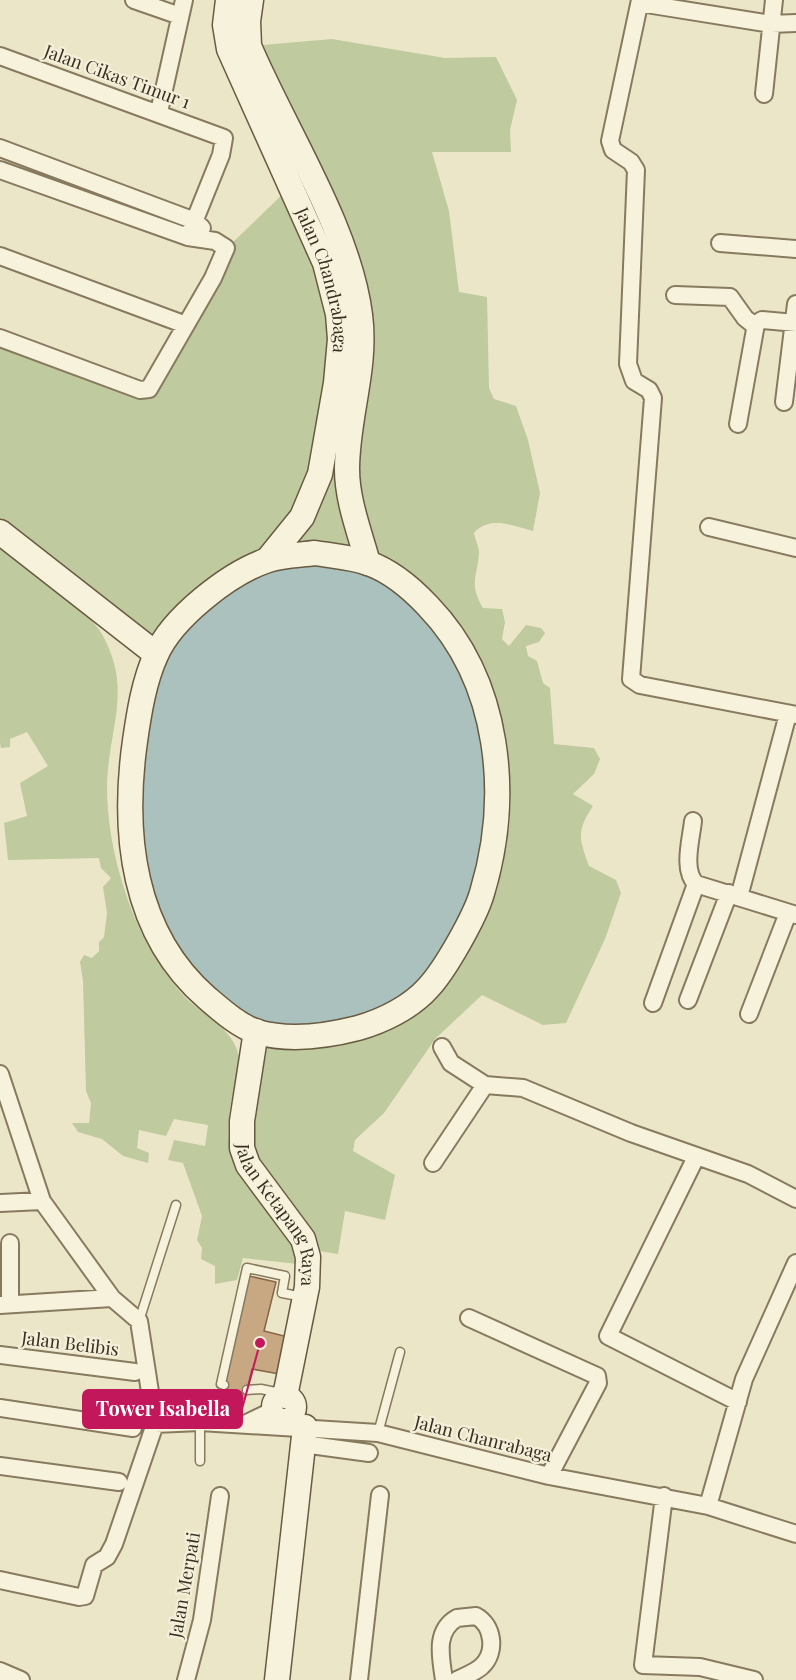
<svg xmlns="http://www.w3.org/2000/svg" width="796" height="1680" font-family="'Playfair Display',serif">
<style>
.green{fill:#bfca9e}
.water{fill:#aac1bd;stroke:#718f8b;stroke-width:1.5}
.building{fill:#c7a882;stroke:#856747;stroke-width:1.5}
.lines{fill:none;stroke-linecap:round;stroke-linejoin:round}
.lane-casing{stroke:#877a5f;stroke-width:11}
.street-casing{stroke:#877a5f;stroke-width:20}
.secondary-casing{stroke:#695b42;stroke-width:27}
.lane{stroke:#f7f2dc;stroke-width:8}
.street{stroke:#f7f2dc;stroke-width:16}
.secondary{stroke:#f7f2dc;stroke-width:24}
.labels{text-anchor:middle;stroke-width:4.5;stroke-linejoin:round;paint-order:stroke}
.street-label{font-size:18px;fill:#393021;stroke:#f4efd9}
.leader{fill:none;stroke:#c2185b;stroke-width:2}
.callout-dot{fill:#c2185b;stroke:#f4efd9;stroke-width:2}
.callout{fill:#c2185b;stroke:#c2185b;stroke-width:2}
.callout-label{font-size:20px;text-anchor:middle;font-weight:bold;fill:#fff}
</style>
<rect width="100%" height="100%" fill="#ece6c9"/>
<!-- green -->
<path class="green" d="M332,39L445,58L496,57L517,100L510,130L511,152H432L449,211L459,292L487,297L489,388L494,399L516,406L528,440L540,493L533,531C513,526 490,515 474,533C475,540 479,546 479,552C478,576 468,583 483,608L502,609L505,622L502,639L509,646L526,625L541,628L545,633L539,642L526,646L528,656L537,661L543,683L550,688L554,744L594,748L600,759L594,774L573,794L593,806C576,832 579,838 589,866L616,880L621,893L605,939L566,1023L543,1025L482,995L435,1039L384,1113L355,1140L353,1151L395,1175L385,1220L345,1211L338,1254L307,1249L248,1165L256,1031L156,654L0,532V338L140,390L226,249L289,188L250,46Z
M0,548C28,569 87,606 103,636C133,691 108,729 107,786C107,819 113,853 123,885C135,925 155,964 183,995C200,1014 233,1028 238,1054C241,1065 237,1075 235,1085C228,1114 224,1137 235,1165L294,1247L298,1264L243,1258L237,1280L215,1284V1266L201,1259L202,1248L197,1240L202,1216L183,1163L168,1160L174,1140L205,1146L208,1125L174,1119L166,1136L139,1130L137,1148L149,1153L148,1163L123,1156L102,1139L78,1132L72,1123H89L91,1103L86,1091L83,981L80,962L84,955L92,958L99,951V942L104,937L107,913L103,887L111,878L101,868L99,858L8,860L4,823L27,816L20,783L48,766L27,732L10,739V747L1,748L0,743Z"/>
<!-- water -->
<path class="water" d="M315,553L409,587L485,704L490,861L429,988L369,1025L256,1031L186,979L137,882L138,719L176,625L217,587Z"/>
<!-- building -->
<path class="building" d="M249,1276L276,1282L264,1331L288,1337L279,1374L252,1369L245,1399L222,1395Z"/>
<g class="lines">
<!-- lane casing -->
<g class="lane-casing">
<path id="lane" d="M139,1321L176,1205
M224,1385L221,1384L247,1268L285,1276L282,1293L304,1297
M247,1390L261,1389L285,1394
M378,1433L400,1352
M200,1461V1422"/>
</g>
<!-- street casing -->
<g class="street-casing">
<path id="street" d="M134,0L180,16
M640,0L610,141L613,150L631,162L636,170L628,364L634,381L649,390L653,398L631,679L640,685L796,715
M640,3L771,24L796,23
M0,56L224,138L221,155L188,237
M764,94L774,0
M159,112L184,0
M0,148L195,221L202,228
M0,170L188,237L215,241L226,248L213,278L149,389L140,390L0,338
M720,243L796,249
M0,256L186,325
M675,295L730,297L745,318L755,326
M784,402L796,304
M738,424L756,324L762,320L796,323
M709,527L796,548
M693,821C691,840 682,870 696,884
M739,897L788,714
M688,1000L729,893
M653,1003L696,884L796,915
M749,1014L788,913
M442,1047L451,1063L485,1085L523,1088L631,1133L748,1174L796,1199
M0,1074L42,1201L112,1298
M696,1157L608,1336L738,1402
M433,1163L485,1085
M0,1203L42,1201
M10,1243V1304
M0,1305L112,1298L139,1321L155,1424L114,1544L107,1557L94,1565L85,1596L79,1597L0,1580
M469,1318L597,1376L598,1383L549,1476
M0,1355L135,1372
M0,1408L133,1428
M247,1423L274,1410
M155,1424L200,1422L378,1433L549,1476L708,1506L796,1534
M303,1444L369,1453
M0,1466L119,1482
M664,1496L643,1665L700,1667L754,1680
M708,1506L744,1379L796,1263
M0,1671L21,1680
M186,1680L202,1620L220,1496
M359,1680L380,1495
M444,1680C441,1658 434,1631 457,1618L476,1616C493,1625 497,1652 482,1666C476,1672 465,1676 457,1680"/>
</g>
<!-- secondary casing -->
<g class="secondary-casing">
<g id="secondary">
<path id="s1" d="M228,0L225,25L229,49L325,263L338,314L340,339L336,383L320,474L302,517L268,559"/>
<path d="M251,0L248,21L249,46C284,129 349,227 360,315C367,368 347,417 347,469C347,501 360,533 368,563"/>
<path d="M0,532L156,654"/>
<path d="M315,553C332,556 352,557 368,563C391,571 412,589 428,606C501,682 511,797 482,893C475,917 445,970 428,988C411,1007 383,1021 358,1028C327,1036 289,1041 257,1032C239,1026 221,1010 207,998C132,933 122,833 135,741C139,713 144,681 156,655C172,618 229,573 268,560C282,555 300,555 315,553Z"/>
<path id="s2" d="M256,1031L242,1121V1148L248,1165L303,1239L308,1257L307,1287L285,1396"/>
<circle cx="284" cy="1407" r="10"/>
<path d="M277,1680L305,1427"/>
</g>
</g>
<!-- lane -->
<use href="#lane" class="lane"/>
<!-- street -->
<use href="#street" class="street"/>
<!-- secondary -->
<use href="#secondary" class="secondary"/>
</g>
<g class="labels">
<!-- street labels -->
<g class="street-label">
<text transform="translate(117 77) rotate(20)" y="6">Jalan Cikas Timur 1</text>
<text dy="6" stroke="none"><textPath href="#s1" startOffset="300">Jalan Chandrabaga</textPath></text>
<text dy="6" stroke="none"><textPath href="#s2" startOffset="195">Jalan Ketapang Raya</textPath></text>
<text transform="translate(70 1344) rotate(7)" y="6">Jalan Belibis</text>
<text transform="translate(483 1439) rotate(14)" y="6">Jalan Chanrabaga</text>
<text transform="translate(185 1585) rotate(-80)" y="6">Jalan Merpati</text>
</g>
</g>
<!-- callouts -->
<path class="leader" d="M260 1343L242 1409"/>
<circle class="callout-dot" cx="260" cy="1343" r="6"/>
<rect class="callout" x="83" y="1390" width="159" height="38" rx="6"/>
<g class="callout-label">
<text x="163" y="1416">Tower Isabella</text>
</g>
</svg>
